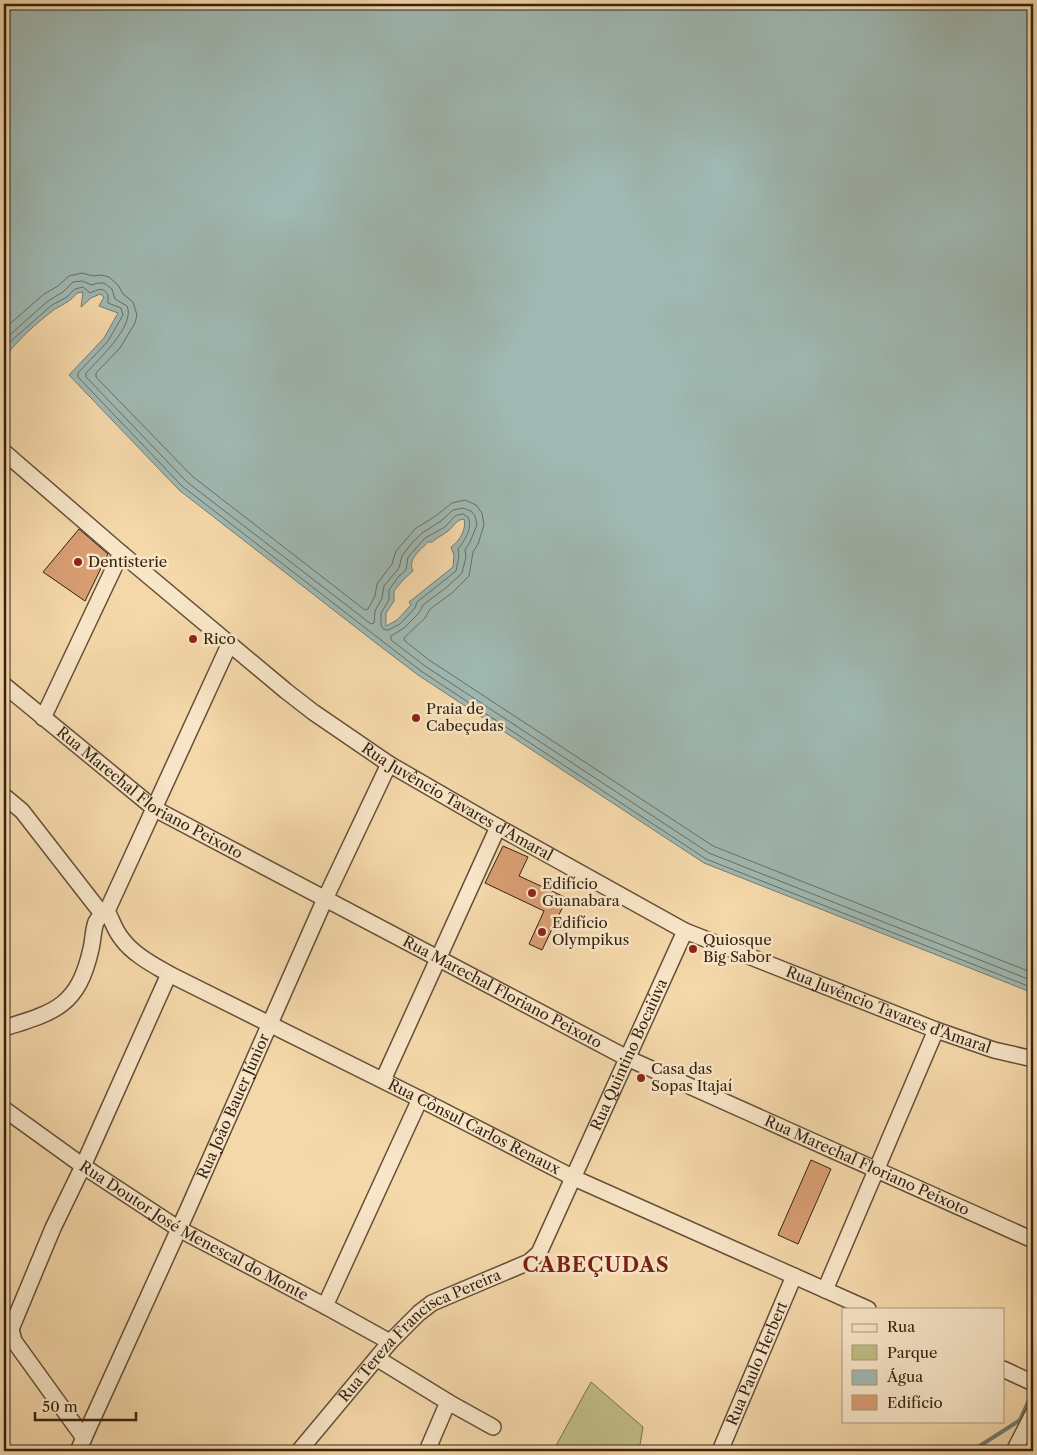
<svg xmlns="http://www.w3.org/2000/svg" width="1037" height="1455" font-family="'Libre Caslon Text',serif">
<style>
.green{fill:#c0bd85;stroke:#7a704c}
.water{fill:#9fb8b2;stroke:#747c72;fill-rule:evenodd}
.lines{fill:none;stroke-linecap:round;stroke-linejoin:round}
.shore{stroke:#6a6e62;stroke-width:1}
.stream{stroke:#747c72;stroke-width:4}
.building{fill:#d89d72;stroke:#342312}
.minor-casing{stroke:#645038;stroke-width:18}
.minor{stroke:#f8e6c8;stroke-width:15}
.poi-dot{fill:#8f2418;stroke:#f8e6c8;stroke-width:2}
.labels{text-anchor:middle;stroke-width:5;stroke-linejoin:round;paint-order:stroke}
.poi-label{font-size:15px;fill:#342312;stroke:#f8e6c8;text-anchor:start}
.street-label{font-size:15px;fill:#342312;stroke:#f8e6c8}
.district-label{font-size:20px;font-weight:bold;letter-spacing:1px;fill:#7a1f14;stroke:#f8e6c8}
</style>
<rect width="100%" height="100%" fill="#f5d8aa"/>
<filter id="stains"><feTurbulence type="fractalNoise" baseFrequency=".004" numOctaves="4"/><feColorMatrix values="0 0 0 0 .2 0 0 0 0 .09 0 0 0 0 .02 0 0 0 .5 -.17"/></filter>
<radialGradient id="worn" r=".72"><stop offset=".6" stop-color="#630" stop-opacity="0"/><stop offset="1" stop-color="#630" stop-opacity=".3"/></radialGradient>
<!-- green -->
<path class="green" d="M591,1382L643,1427L639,1451H553Z"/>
<!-- water -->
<path class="water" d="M4,4H1033V993L704,863L418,675L376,643L179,490L69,375L104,338L118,313L99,306L104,297L100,294L91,298L81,307L83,292L77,293C71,301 64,304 55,309C36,323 18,340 4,358ZM464,519C467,529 459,542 451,547L454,555L453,567L409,602L411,605L397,620L386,626V613L394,601V591L403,580L413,571C407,559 421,550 428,542H432C438,537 443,535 448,531C455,526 455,520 464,519Z"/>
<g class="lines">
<!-- shore -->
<path class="shore" d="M4,329L44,294L58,286L69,276L82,273L93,276L101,275L109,277L118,285L123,294L133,302L137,315L135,323L120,348L96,373V377L192,476L365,610L368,609L375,596L377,584L392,564L396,551L415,529L437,515L452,503L465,500L476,505L482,513L484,525L478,544L473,552L469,576L452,593L430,609L425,618L404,638L405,641L429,660L713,846L1033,973
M4,340L48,301L63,292L73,282L82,281L92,285L98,283H104L112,289L115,299L127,306C136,325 98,360 86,373V377L187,482L371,624L374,623L375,611L382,598L384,586L399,568L402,556L411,544L422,533L441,521L453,510L463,508L471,511L475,516L477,525L470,542L465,550L466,557L462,573L447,587L423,605L419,613L404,628L391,636V640L425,666L709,853L1033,981
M4,350L11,341L52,305L67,297L75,289L83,287L90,293C98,290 103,286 108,295V303L121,308L123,315L108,341L78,373V377L182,486L421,671L706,859L1033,988
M463,514L468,517C473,528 465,540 458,549L459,556L456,571L417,602L415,608L400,624L388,630L383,629L381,625V613L389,600V590L399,576L406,570L408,557L425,538L445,527L455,516Z"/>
<!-- stream -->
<path class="stream" d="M972,1451L1020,1420L1033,1391"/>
</g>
<!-- building -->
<path class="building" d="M79,529L108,554L85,601L43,572Z
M503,846L528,857L519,876L567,898L542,950L529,944L544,911L485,883Z
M811,1160L831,1169L798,1244L778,1235Z"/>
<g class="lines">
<!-- minor casing -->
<g class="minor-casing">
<g id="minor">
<path id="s1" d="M4,452L121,553L286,691L313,712L389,764L498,827L685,931L936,1030L994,1050L1033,1059"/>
<path id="s2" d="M4,685L155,809L627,1058L1033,1240"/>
<path d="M43,718L121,553"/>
<path d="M4,796L22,811L99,910L107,911"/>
<path id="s3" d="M107,911C112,920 115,931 122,939C134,955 152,964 169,974L420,1099L574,1178L868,1309"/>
<path d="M4,1028C56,1012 78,1006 91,949C93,941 93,930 96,922C98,918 104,914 107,911L229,645"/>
<path d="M383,1080L498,827"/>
<path id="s4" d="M4,1109L83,1166L179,1229L325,1306L390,1342"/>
<path d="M825,1290L936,1030"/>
<path d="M325,1306L420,1099"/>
<path d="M378,1359L448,1402L493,1427"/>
<path d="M1003,1369L1033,1383"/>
<path d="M84,1438L14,1341L11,1329L53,1228L83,1166L169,974"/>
<path id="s5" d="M78,1451L188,1209L325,899L389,764"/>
<path id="s6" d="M299,1451L390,1342L419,1313L432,1303L529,1262L539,1253L685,931"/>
<path d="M427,1451L448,1402"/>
<path id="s7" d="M720,1451L794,1276"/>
<path d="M1014,1451L1033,1414"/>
</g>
</g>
<!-- minor -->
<use href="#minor" class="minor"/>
</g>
<!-- markers -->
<g class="poi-dot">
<circle cx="78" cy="562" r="5"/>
<circle cx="193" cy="639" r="5"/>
<circle cx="416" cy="718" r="5"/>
<circle cx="532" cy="893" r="5"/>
<circle cx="542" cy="932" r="5"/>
<circle cx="693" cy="949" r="5"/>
<circle cx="641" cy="1078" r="5"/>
</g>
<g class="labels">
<!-- poi labels -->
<g class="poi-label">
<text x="88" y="567">Dentisterie</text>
<text x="203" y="644">Rico</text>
<text x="426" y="714">Praia de<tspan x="426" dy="17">Cabeçudas</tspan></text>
<text x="542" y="889">Edifício<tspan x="542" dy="17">Guanabara</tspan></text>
<text x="552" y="928">Edifício<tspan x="552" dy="17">Olympikus</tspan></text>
<text x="703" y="945">Quiosque<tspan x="703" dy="17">Big Sabor</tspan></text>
<text x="651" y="1074">Casa das<tspan x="651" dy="17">Sopas Itajaí</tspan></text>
</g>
<!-- street labels -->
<g class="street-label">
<text dy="5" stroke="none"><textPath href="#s2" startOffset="182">Rua Marechal Floriano Peixoto</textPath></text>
<text dy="5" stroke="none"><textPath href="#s1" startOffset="574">Rua Juvêncio Tavares d'Amaral</textPath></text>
<text dy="5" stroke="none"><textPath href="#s2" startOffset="588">Rua Marechal Floriano Peixoto</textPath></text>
<text dy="5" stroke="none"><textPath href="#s1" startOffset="1054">Rua Juvêncio Tavares d'Amaral</textPath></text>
<text dy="5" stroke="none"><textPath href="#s6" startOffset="536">Rua Quintino Bocaiúva</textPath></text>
<text dy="5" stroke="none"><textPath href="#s5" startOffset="378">Rua João Bauer Júnior</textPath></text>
<text dy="5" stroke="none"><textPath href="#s3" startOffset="432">Rua Cônsul Carlos Renaux</textPath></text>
<text dy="5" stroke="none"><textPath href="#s2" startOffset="992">Rua Marechal Floriano Peixoto</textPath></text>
<text dy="5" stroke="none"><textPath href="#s4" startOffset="226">Rua Doutor José Menescal do Monte</textPath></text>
<text dy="5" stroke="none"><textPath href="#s6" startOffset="170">Rua Tereza Francisca Pereira</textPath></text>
<text dy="5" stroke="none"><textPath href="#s7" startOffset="95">Rua Paulo Herbert</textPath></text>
</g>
<!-- district labels -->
<g class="district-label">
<text x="596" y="1272">CABEÇUDAS</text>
</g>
</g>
<!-- margin -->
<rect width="1037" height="1455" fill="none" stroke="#f5d8aa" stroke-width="20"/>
<rect x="5" y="5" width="1027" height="1445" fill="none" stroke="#342312" stroke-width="2.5"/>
<rect x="10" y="10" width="1017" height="1435" fill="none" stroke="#342312"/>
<!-- legend -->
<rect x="842" y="1308" width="162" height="115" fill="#f8e6c8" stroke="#aa987f"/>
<rect x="852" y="1324" width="25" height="8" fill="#f8e6c8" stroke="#aa987f"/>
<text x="887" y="1332" font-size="15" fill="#342312">Rua</text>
<rect x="852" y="1345" width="25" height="15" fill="#c0bd85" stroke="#aa987f"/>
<text x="887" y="1358" font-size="15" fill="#342312">Parque</text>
<rect x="852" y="1370" width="25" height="15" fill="#9fb8b2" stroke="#aa987f"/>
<text x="887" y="1382" font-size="15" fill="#342312">Água</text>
<rect x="852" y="1395" width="25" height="15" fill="#d89d72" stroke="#aa987f"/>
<text x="887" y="1408" font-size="15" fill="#342312">Edifício</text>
<!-- scale -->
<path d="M35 1412v8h101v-8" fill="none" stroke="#342312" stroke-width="2.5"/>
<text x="42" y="1412" font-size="15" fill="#342312" stroke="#f8e6c8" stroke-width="4" paint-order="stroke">50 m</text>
<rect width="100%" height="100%" filter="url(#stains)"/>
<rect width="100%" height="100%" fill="url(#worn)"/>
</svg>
